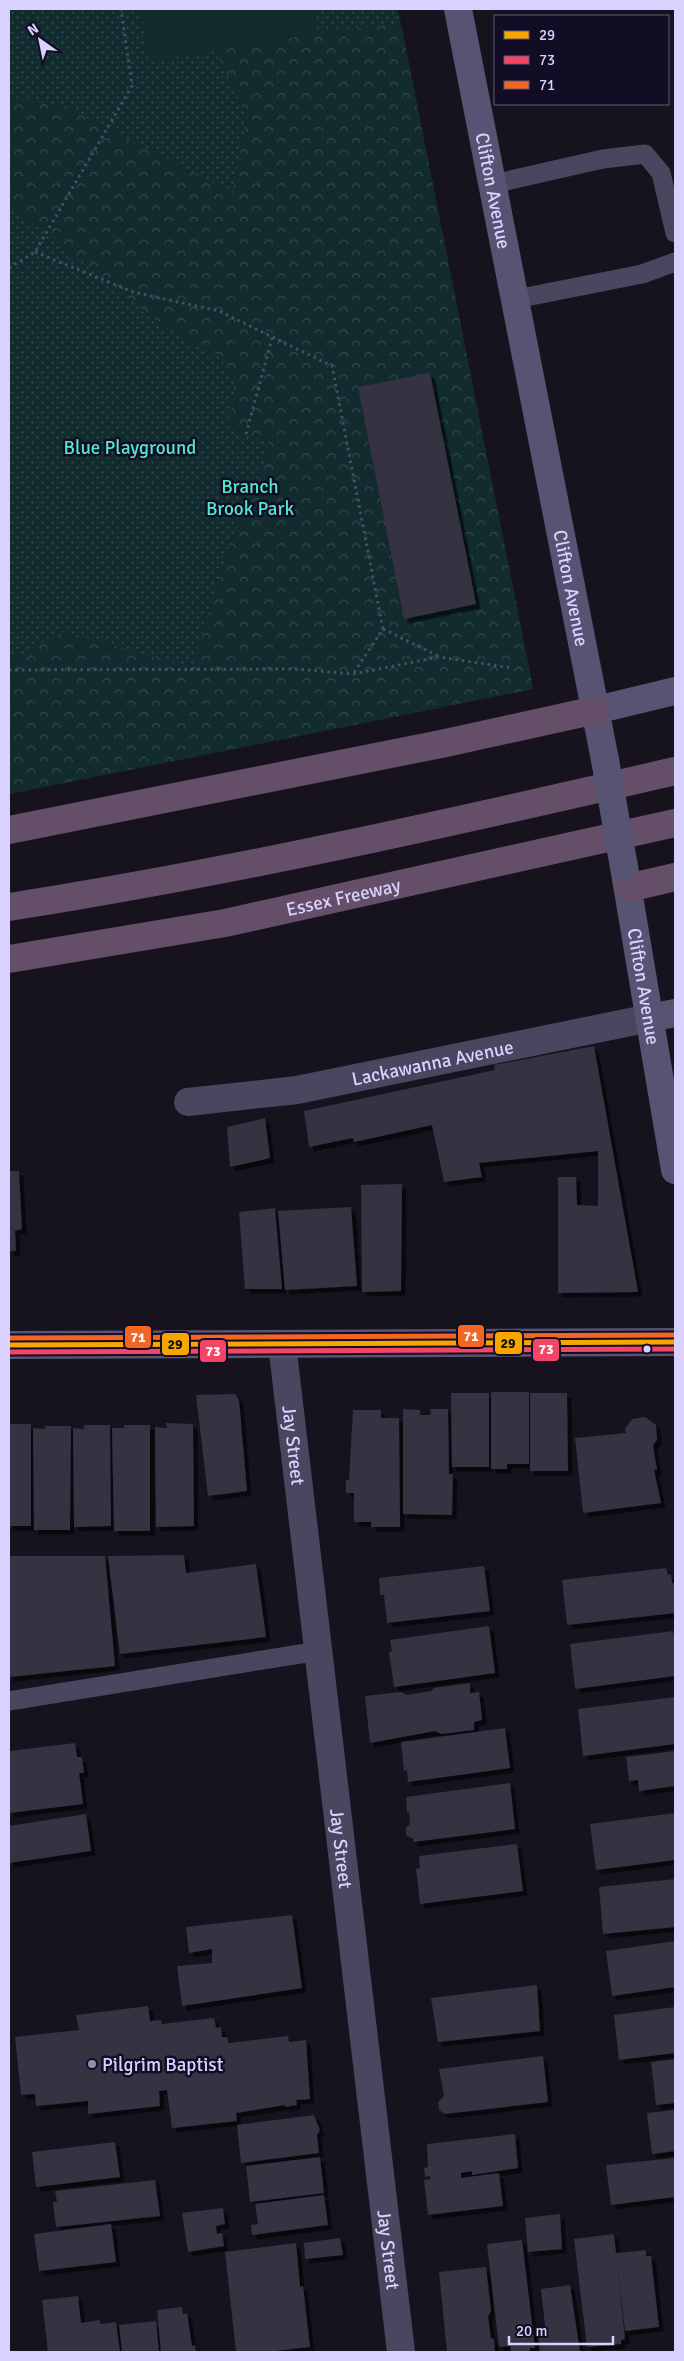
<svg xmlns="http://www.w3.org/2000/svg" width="684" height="2361" font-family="Signika,sans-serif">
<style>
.green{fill:url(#green-dots)}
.forest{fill:url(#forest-crowns)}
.pitch{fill:#112b2e}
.building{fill:#343142;filter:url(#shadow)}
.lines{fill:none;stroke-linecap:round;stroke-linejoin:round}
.path{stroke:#445160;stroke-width:3;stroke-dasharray:2.5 4;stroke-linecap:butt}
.service{stroke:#494760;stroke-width:19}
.minor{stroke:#494760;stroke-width:28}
.secondary{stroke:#575473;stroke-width:28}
.motorway{stroke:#654e68;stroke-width:28}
.secondary-bridge{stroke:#575473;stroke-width:28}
.bus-1-casing{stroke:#120d25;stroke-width:9}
.bus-2-casing{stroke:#120d25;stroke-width:9}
.bus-3-casing{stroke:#120d25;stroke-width:9}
.bus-1{stroke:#f7a600;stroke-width:5}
.bus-2{stroke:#f34667;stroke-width:5}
.bus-3{stroke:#f26522;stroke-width:5}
.bus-dot{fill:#d9d1ff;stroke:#120d25;stroke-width:2}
.poi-dot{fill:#958eb1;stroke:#120d25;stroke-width:2}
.labels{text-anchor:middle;stroke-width:5;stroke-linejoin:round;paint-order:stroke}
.street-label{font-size:19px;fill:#d9d1ff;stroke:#120d25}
.park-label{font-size:19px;fill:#55e7c9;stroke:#120d25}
.poi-label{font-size:19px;fill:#d9d1ff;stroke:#120d25;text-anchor:start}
.line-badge{stroke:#120d25;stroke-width:2}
.badge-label{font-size:14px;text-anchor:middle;font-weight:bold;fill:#fff}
.pale-badge-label{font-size:14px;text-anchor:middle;font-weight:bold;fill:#111}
</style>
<defs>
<pattern id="green-dots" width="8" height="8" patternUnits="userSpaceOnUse" patternTransform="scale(1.25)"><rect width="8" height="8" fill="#112b2e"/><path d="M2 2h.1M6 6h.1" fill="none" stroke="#33494d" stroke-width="1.8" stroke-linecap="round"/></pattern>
<pattern id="forest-crowns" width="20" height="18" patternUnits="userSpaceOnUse" patternTransform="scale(1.25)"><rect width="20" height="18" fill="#112b2e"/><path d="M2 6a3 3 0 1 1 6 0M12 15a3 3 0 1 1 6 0" fill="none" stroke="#33494d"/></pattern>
<filter id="shadow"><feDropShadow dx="4.5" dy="4.5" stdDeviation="0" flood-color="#0009"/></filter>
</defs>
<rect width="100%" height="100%" fill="#16131f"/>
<!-- green -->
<path class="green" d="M9,9H398L533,689L9,794Z"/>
<!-- forest -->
<path class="forest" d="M401,24L533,689L9,794V661L65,631L192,668L231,539L255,496L269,441L230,430L234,384L220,356L184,341L9,205V99L63,105L233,193L247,116L215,51L318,33Z"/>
<!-- pitch -->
<path class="pitch" d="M140,9H314L318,33L149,62Z"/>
<!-- building -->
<path class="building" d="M430,373L476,604L404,619L358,387Z
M594,1046L638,1292L558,1293V1177H576L577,1205L598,1206V1151L479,1163L482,1177L444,1182L432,1125L354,1142L353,1138L309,1147L304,1111L495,1070L494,1065Z
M265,1118L270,1158L230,1167L227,1127Z
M9,1171H19L22,1229L15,1231L16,1251H9Z
M402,1184L401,1291L362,1292L361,1185Z
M351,1207L357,1286L285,1290L278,1211Z
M275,1208L282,1289H245L239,1212Z
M491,1392H529V1464H507V1469H491Z
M451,1393H489V1467H452Z
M530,1393H567L568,1471H530Z
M235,1394L239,1400L247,1491L208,1496L196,1395Z
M403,1409L420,1410V1415H431L430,1409H448L449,1474H453L452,1515L403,1514Z
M353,1410H381V1418H399L400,1527H371V1522H354V1493H346V1480H349Z
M645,1417L656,1425L657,1440L653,1445L657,1470H654L661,1503L583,1513L575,1438L626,1433L625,1429L632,1419Z
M166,1423L193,1424L194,1526L156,1527L155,1427L167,1428Z
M9,1424H31V1526H9Z
M84,1425H110L111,1526L74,1527L73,1428L84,1429Z
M124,1425H150V1531H114L112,1428H124Z
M45,1426H71L70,1530H34L33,1428L45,1429Z
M184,1555L186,1573L256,1564L266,1637L120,1654L108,1556Z
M9,1556H105L115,1666L9,1677Z
M484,1566L490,1611L387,1623L384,1595H380L379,1578Z
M666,1568L668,1575L671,1574L672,1583H675V1613L567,1625L562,1580Z
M489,1626L495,1673L394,1687L389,1652L392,1651L390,1640Z
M673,1631L675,1641V1676L575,1689L570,1644Z
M470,1683V1693L479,1692L482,1720L474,1722V1730L441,1734L435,1731L370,1743L365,1696L401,1692L407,1695L431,1691L434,1688Z
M675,1697V1744L583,1756L578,1709Z
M505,1728L510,1768L408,1782L407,1770L404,1771L401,1742Z
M75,1743L77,1757H82L84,1773H79L83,1804L9,1813V1751Z
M675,1751V1786L639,1791L638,1780L629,1781L626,1757Z
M510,1783L515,1829L413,1842V1839L406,1835V1828L410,1824L409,1812L407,1813L406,1797Z
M675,1813V1860L596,1870L590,1824Z
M86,1814L91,1851L9,1863V1826Z
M517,1844L523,1891L420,1904L416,1869L420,1868L419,1856Z
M675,1879V1927L603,1934L599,1887Z
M292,1915L302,1988L182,2006L177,1966L212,1963V1949L189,1953L186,1927Z
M675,1941V1987L612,1996L606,1951Z
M537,1985L540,2031L438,2042L431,1998Z
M148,2006L150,2021L161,2020L162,2024L214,2018L216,2028L221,2027L222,2037H227L229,2043L288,2036L289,2042L306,2040L310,2099L296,2100L297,2105L285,2107V2105L236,2113L237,2121L172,2128L167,2090L159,2091L160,2106L88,2114V2101L36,2106L35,2094L21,2095L15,2037L79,2030L76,2015Z
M675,2007V2053L619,2060L614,2015Z
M543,2056L548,2102L445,2114L439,2110L438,2102L444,2096L439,2069Z
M675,2059V2103L656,2105L651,2062Z
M675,2110V2151L652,2154L647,2113Z
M314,2115L320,2130L317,2135L319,2153L241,2163L237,2125Z
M515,2134L518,2168L472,2175V2171L461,2173V2178L499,2173L503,2206L428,2215L424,2180L430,2179V2176L425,2177L424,2168L428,2167L427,2144Z
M115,2142L120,2177L36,2187L32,2152Z
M320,2157L324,2193L250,2202L246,2166Z
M675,2158V2197L611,2205L606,2165Z
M155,2180L160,2216L56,2227L53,2202H57L55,2191Z
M324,2195L328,2225L252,2235L251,2225L258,2224L255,2204Z
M223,2208L225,2224L216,2226L217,2234L222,2233L224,2246L188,2252L182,2213Z
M560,2214L562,2249L528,2252L525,2218Z
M111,2224L116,2262L39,2271L34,2234Z
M614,2234L616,2253L646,2250V2256H651L659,2327L625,2331L617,2263L625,2339L621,2340V2344L587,2347L574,2239Z
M340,2238L343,2255L305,2259L304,2243Z
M522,2240L535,2348H530V2352L511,2351L510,2346L499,2347L487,2244Z
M296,2243L300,2287L303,2286L310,2347L265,2352H236L225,2252Z
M486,2267L491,2311L488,2316L491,2338L494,2339L495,2352H447L439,2272Z
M570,2285L580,2352H540L538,2335L546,2334L541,2289Z
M78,2296L81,2323L100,2320V2324L116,2322L120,2352H48L42,2300Z
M182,2307L183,2314L187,2313L192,2346L195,2345L196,2352H161L157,2310Z
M156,2321L159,2352H122L119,2325Z"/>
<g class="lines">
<!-- path -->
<path class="path" d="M35,252L133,292L219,311L332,366L383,629L353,674
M9,268L35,252L132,86L121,9
M246,434L272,338
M383,629L438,656
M9,670L295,669L353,674L439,657L512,668"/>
<!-- service -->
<path class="service" d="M493,184L603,159L645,154L661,173L675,233
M516,299L642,274L675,262
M9,1701L319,1651"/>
<!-- minor -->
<g class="minor">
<path id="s1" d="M188,1102L297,1090L650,1018"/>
<path id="s2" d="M282,1344L401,2352"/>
</g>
<!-- secondary -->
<g class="secondary">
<path id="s3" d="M458,9L605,760"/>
<path d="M596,710L675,691"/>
<path id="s4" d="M624,867L675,1170"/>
<path d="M650,1018L675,1013"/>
<path d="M9,1345L675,1342"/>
</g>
<!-- motorway -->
<g class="motorway">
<path d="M9,830L441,744L596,710"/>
<path d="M628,888L675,877"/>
<path d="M9,907C233,872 454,822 675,771"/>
<path id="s5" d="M9,959L225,923L675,823"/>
</g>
<!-- secondary-bridge -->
<path class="secondary-bridge" d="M605,760L624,867"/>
<!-- bus-1 casing -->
<g class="bus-1-casing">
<path id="bus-1" d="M9,1345L675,1342"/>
</g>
<!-- bus-2 casing -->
<g class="bus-2-casing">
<path id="bus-2" d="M9,1352L675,1349"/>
</g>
<!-- bus-3 casing -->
<g class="bus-3-casing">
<path id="bus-3" d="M9,1338L675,1335"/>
</g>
<!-- bus-1 -->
<use href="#bus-1" class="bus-1"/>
<!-- bus-2 -->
<use href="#bus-2" class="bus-2"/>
<!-- bus-3 -->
<use href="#bus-3" class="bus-3"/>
</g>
<!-- markers -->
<circle class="bus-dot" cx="647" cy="1349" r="4.5"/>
<circle class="poi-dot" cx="92" cy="2064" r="5"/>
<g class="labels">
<!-- street labels -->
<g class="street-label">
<text dy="7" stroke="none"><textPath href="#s3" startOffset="185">Clifton Avenue</textPath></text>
<text dy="7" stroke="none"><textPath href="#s3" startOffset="590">Clifton Avenue</textPath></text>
<text dy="7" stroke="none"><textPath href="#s5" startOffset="340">Essex Freeway</textPath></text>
<text dy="7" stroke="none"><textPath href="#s4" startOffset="121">Clifton Avenue</textPath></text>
<text dy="7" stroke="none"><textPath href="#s1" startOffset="248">Lackawanna Avenue</textPath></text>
<text dy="7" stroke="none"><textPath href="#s2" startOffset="102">Jay Street</textPath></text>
<text dy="7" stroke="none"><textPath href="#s2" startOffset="508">Jay Street</textPath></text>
<text dy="7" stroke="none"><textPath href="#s2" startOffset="912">Jay Street</textPath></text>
</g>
<!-- park labels -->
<g class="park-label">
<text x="130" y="454">Blue Playground</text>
<text x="250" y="493">Branch<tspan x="250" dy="22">Brook Park</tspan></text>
</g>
<!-- poi labels -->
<g class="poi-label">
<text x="102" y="2071">Pilgrim Baptist</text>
</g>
</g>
<g class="line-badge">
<rect x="457" y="1324" width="28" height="24" rx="5" fill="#f26522"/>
<rect x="124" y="1325" width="28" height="24" rx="5" fill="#f26522"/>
<rect x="494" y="1331" width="29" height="24" rx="5" fill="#f7a600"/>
<rect x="161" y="1332" width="29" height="24" rx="5" fill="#f7a600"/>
<rect x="532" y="1338" width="28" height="24" rx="5" fill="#f34667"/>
<rect x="199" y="1339" width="28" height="24" rx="5" fill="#f34667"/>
</g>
<g class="badge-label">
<text x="471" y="1341">71</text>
<text x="138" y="1342">71</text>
<text x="546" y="1354">73</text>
<text x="213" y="1356">73</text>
</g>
<g class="pale-badge-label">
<text x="508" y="1348">29</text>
<text x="175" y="1349">29</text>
</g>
<!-- border -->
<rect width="684" height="2361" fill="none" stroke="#d9d1ff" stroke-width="20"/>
<!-- legend -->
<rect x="494" y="15" width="175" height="90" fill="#120d25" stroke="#625b7c"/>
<rect x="504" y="31" width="25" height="8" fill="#f7a600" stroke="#625b7c"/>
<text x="539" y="40" font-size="15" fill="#d9d1ff">29</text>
<rect x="504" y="56" width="25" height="8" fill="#f34667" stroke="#625b7c"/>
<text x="539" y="65" font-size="15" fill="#d9d1ff">73</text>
<rect x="504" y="81" width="25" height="8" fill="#f26522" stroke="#625b7c"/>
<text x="539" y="90" font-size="15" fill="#d9d1ff">71</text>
<!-- north arrow -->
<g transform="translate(40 40) rotate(327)" stroke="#120d25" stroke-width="4" paint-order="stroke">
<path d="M0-4L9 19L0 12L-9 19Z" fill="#d9d1ff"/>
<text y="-8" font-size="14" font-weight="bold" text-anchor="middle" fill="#d9d1ff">N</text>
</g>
<!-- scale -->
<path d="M509 2336v8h104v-8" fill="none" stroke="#d9d1ff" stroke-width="2.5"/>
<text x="516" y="2336" font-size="15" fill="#d9d1ff" stroke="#120d25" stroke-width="4" paint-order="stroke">20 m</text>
</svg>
